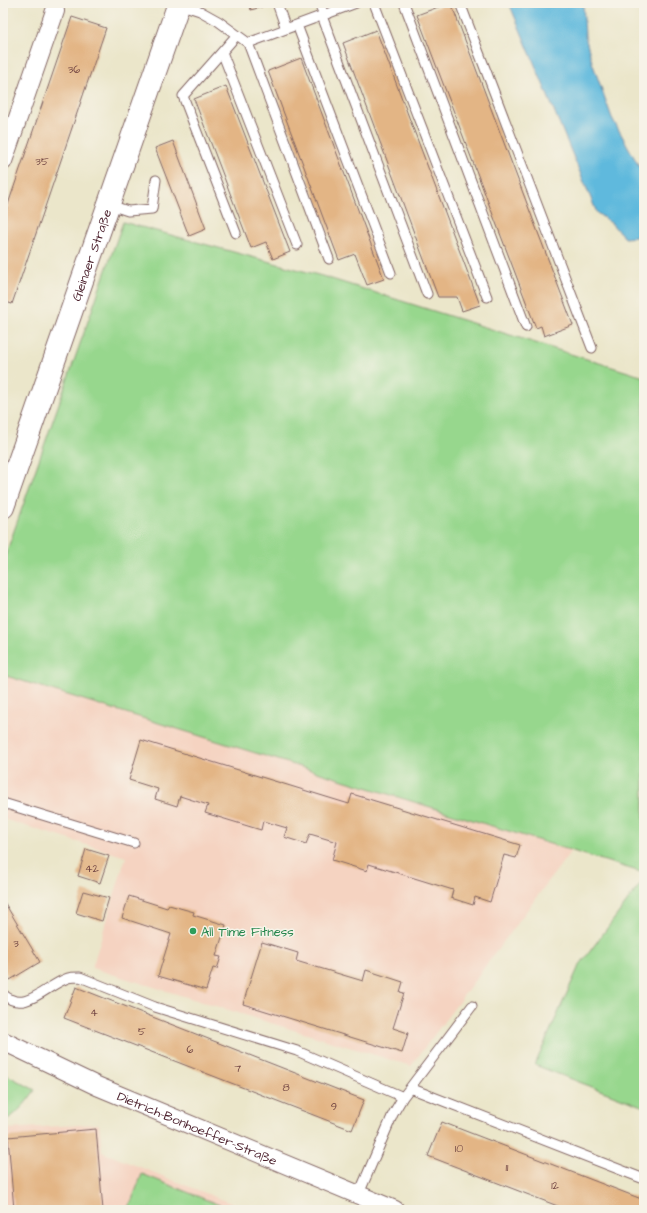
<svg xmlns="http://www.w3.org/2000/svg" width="647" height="1213" font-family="'Architects Daughter',sans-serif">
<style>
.built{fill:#f5d3c1}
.green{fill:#97d78d;stroke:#707b5c}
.water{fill:#5fb9dd;stroke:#546c84}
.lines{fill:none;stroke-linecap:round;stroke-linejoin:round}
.stream{stroke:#5fb9dd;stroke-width:6}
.building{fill:#e3b585}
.service-casing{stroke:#826563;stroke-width:11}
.minor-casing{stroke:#826563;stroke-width:20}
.tertiary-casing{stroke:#826563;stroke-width:24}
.service{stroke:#fff;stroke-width:9}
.minor{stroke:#fff;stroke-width:18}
.tertiary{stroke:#fff;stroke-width:22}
.leisure-dot{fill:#2e9e5b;stroke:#f7f3e8;stroke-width:1.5}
.labels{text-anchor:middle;stroke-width:3;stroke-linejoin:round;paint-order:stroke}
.number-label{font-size:11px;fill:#704442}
.street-label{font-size:13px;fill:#4a1f2b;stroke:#f7f3e8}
.leisure-label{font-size:13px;fill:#27864d;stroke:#f7f3e8;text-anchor:start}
</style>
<rect width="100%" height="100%" fill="#f7f3e8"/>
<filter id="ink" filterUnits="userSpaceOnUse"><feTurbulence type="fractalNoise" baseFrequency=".025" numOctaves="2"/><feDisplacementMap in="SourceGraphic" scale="8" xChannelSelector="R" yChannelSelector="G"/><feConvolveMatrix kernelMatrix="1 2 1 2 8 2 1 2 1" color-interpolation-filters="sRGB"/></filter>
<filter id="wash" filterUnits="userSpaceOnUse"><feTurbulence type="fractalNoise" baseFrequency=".012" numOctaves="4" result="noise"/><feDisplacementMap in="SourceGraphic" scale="16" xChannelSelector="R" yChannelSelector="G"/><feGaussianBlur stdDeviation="0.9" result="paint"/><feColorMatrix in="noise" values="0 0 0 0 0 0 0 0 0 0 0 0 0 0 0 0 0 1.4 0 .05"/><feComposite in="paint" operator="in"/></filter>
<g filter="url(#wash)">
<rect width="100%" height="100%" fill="#ebe6ca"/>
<!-- built -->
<path class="built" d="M3,675L571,851L411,1066L92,968L126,857L3,819Z
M99,1124L102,1152L248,1210H3V1129Z"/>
<!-- green -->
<path class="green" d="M123,222L322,276L644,377V873L3,675V562Z
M644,879V1107L535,1065L579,966Z
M3,1073L35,1090C29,1099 14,1119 3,1120Z
M142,1174L232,1210H128Z"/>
<!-- water -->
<path class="water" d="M509,3H583L585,36L592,62L612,118L644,175V227L638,230L636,237L625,238L611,223L597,213Z"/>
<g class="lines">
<!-- stream -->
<path class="stream" d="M635,228L638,234L644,238"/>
</g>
<g id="blocks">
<!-- building -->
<path class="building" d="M249,3H267L268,5L251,10Z
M449,3H451L573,325L544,336L541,326L536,328L417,15Z
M72,17L106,28L12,304L3,301V219Z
M376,30L480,305L462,311L457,297H438L343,43Z
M301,58L384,279L367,285L355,254L339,260L268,71Z
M226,86L290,252L273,259L266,242L251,248L194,99Z
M173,141L206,229L189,236L155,148Z
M141,740L349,804L352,794L520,845L516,858L504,855L490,902L475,897L473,905L451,898L453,890L369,864L367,871L332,860L337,842L310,834L306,844L284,837L287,828L263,821L261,830L205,813L208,805L180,796L177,806L155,799L158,789L129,780Z
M86,849L109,856L100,883L78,876Z
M83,891L109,898L102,921L76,913Z
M129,896L167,908L169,905L194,912L193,915L226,925L216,956L221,957L217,969L213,968L206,990L158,976L171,934L122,918Z
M3,900L40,962L10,980L3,969Z
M262,942L298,953L296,961L363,981L366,970L403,982L400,992L404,993L393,1028L408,1033L402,1053L243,1004Z
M76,987L364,1100L352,1130L64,1018Z
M442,1122L644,1200V1210H568L428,1156Z
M96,1129L103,1210H14L8,1137Z"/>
</g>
</g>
<g filter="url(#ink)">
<use href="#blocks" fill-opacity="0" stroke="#826563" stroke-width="1"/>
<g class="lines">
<!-- service casing -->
<g class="service-casing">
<path id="service" d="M277,3L286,29
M319,3L324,15
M374,3L487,297
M404,3L526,327
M460,3L592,348
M179,4L200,11L218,21L248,43L356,3
M322,16L427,294
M297,25L391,273
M248,43L329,259
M222,52L297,245
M110,205L128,211L152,209L156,180
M236,233L183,96L236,36
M3,803L134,843
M3,994C25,1015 46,985 68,978C71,977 76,977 80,977L155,1007L297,1051L403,1097
M410,1088L644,1179
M358,1196L393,1114L403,1097L472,1006"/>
</g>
<!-- minor casing -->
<g class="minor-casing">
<g id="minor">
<path d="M3,161L55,11"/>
<path id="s1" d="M3,1041L97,1086L395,1210"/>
</g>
</g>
<!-- tertiary casing -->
<g class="tertiary-casing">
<g id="tertiary">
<path id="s2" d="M3,507L179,3"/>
</g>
</g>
<!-- service -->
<use href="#service" class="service"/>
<!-- minor -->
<use href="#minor" class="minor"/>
<!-- tertiary -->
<use href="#tertiary" class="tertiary"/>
</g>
</g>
<!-- markers -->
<circle class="leisure-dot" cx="193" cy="931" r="4"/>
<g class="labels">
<!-- number labels -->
<g class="number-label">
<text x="74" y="73">36</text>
<text x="42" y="165">35</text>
<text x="92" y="872">42</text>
<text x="16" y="947">3</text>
<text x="94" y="1016">4</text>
<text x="142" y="1035">5</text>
<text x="190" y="1053">6</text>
<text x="238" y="1072">7</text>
<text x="286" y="1091">8</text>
<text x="334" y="1110">9</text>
<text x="459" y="1152">10</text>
<text x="507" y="1171">11</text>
<text x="555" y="1189">12</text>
</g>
<!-- street labels -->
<g class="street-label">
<text dy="5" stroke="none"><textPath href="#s2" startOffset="267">Gleinaer Straße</textPath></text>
<text dy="5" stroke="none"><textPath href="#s1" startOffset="213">Dietrich-Bonhoeffer-Straße</textPath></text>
</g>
<!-- leisure labels -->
<g class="leisure-label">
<text x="201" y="936">All Time Fitness</text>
</g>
</g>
<!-- margin -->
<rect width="647" height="1213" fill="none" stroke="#f7f3e8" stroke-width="16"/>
</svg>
